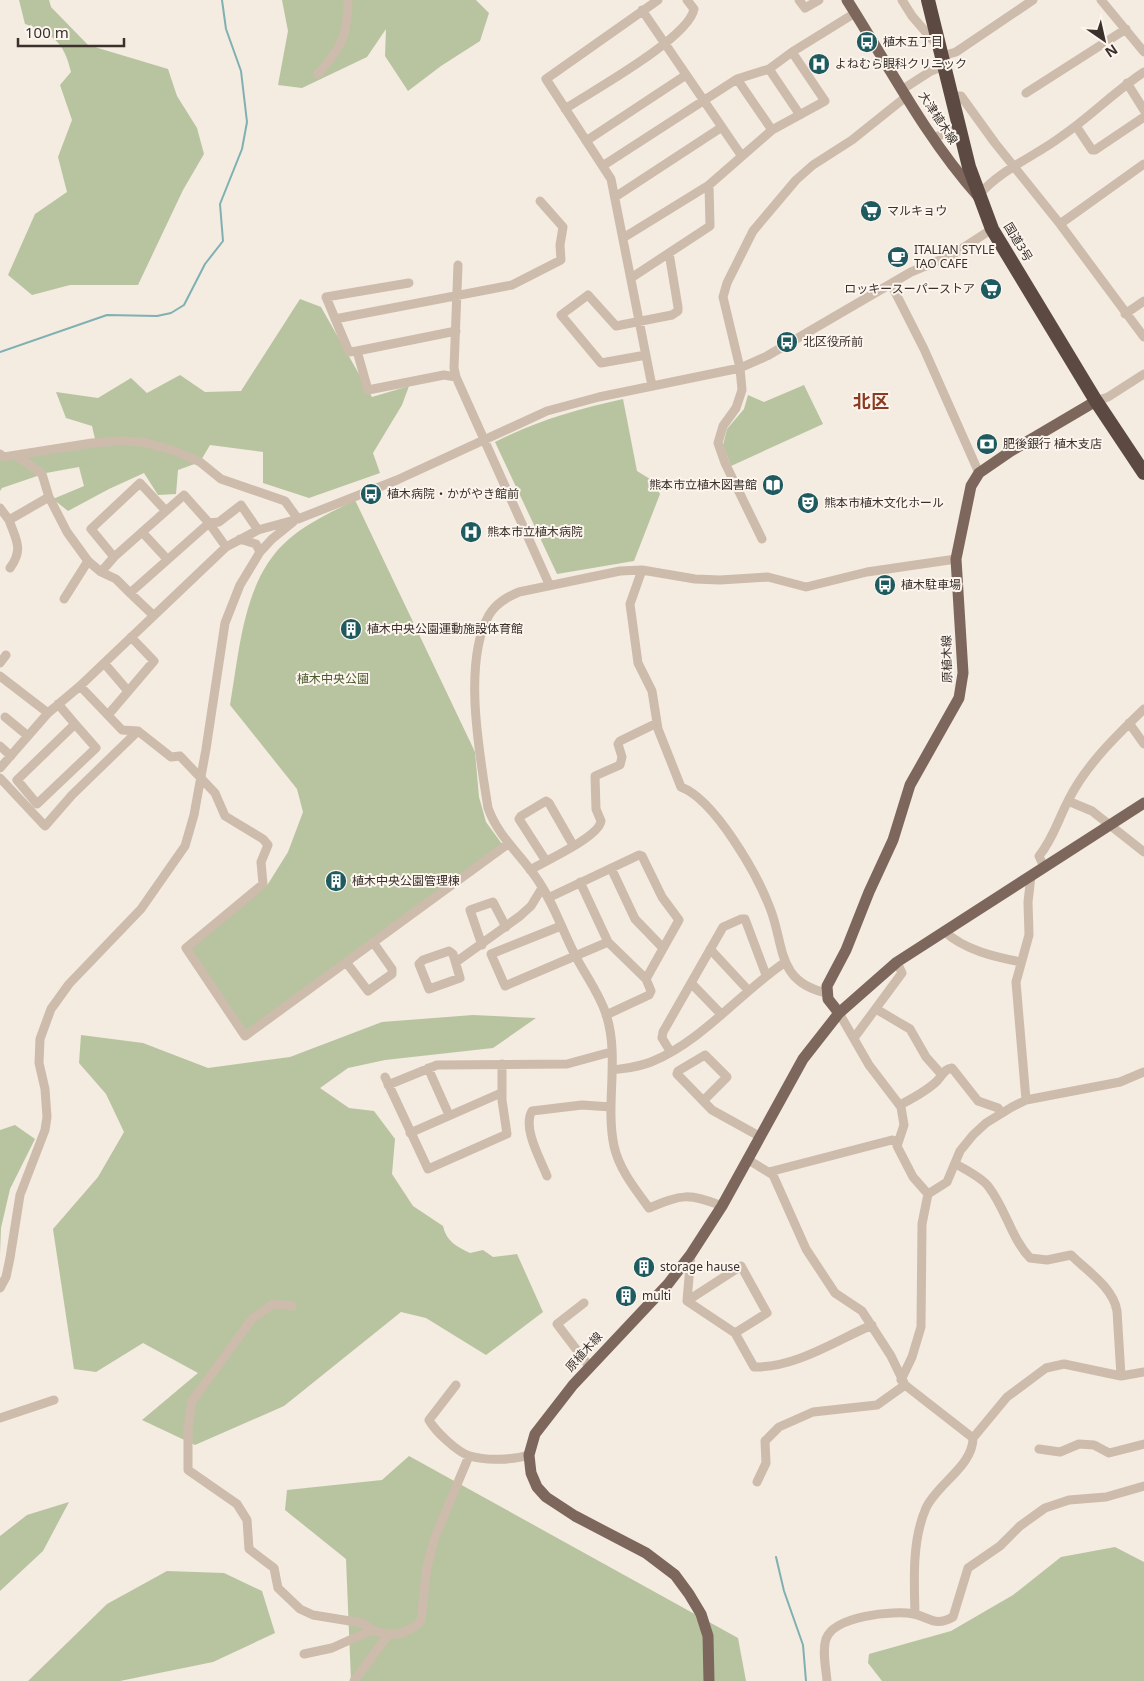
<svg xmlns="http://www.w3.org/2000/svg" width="1144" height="1681" font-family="'Noto Sans','Noto Sans JP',sans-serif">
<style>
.green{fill:#b8c4a0}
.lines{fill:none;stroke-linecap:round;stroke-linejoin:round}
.stream{stroke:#7fb0b2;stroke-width:2}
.minor{stroke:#cdbbac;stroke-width:9}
.major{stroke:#7d675c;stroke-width:11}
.highway{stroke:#5c4a42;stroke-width:14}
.labels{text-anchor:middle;stroke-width:4;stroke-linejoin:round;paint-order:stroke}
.poi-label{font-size:12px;fill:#3b302b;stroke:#fbf5ee;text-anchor:start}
.street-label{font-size:12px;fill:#3b302b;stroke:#fbf5ee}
.park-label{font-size:12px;fill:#4a5a2e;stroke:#fbf5ee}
.district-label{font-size:18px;font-weight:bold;fill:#8c3b22;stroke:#fbf5ee}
</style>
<rect width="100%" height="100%" fill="#f4ebe1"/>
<!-- green -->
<path class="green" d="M19,0H49L51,7L88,45L168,69L177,96L197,128L204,154L183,190L138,285H70L32,295L8,275L35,214L67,192L58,157L72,120L60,85L71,72C64,42 53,34 25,24Z
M282,0H476L489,13L480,41L441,66L408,91L385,56L386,29L367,57L302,88L278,85L288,31Z
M300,299L321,307L372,397L409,386L402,405L373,453L380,473L309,498L263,483V452L210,445L200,462L178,470L176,494L158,495L144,473L109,489L68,511L53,499L84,486L79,467L46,473L2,488L0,491V453L5,455L95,439L92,426L66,418L56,392L98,398L131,378L147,393L180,375L205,392L241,391Z
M804,385L823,424L731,466L723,445L727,429L744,409L748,395L764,402Z
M623,399L637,471L650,479L660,494L634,561L557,574L495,442C536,421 578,409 623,399Z
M355,500L475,752L479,797L486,822L502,844L249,1029H244L190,952L191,945L268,884L288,852L303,812L297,789L230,705C240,649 243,578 289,539C309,522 332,512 355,500Z
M473,1015L536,1018L493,1048L385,1060L348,1068L320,1088L349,1108L374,1111L395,1139L392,1174L413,1206L443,1226C446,1241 457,1247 470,1253L483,1250L493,1257L517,1254L543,1312L486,1355L426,1318L401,1312L284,1406L195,1445L142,1420L198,1373L143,1343L96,1372L74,1369L53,1229L98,1177L124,1132L106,1094L79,1063L81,1035L143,1043L208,1068L290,1057L382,1022Z
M15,1125L35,1139L10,1189L1,1228L0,1254V1130Z
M409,1456L738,1638L746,1681H351L346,1559L285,1510L287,1490L382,1480Z
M69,1502L43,1551L0,1591V1536L27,1515Z
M1115,1547L1144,1562V1681H882L868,1663L869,1654L951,1631L1013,1595L1061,1557Z
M167,1571L224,1573L262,1591L275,1633L213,1662L120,1681H28L107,1604Z"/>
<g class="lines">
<!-- stream -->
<path class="stream" d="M0,352L107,315L157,316L171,313L184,305L205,264L223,241L220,204L242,149L247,122L241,71L226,29L222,0
M776,1557L784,1591L803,1645L806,1681"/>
<!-- minor -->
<path class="minor" d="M799,0L805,8L819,0
M902,0L912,16L937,45
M1101,0L1144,52
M642,10L741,155
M942,56L956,52L1033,0
M769,69L800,115
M318,74C342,45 347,39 348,0
M737,79L772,130
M1127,83L1144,110
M903,89L931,71L944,66
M1026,93L1126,29
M950,96H961L995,143L1060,224L1144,337
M565,109C592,91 689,38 694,9L687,0
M1076,126L1092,150H1095L1144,117
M933,138L959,128
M586,141L686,75
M604,165L737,79L769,69L792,52L855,13
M709,185L772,130L825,101L792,52
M978,196C1001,169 1034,157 1062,136C1091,116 1115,91 1144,72
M615,197L722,127
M1060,224L1144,164
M623,238L709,185L710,226L631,278
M458,265L454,368L456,377L549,584
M409,283L326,297L349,352L357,351L368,390L444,375L456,377
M891,284L924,349L979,473
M1125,314L1144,301
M335,319L512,285L561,260L560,245L563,227L540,201
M357,351L456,331
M646,355L601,363L561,315L588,295L616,326L672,315L678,311V307L669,253
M652,386L611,179L546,79L658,0
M1096,401L1108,397L1144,374
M0,454L4,457L92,443L122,441L143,442L175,451L200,462L221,479L285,501L298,519
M16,455L42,474L49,497L67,532L88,561L101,572L114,557L184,495L209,523L226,547
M0,508L9,520L49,497
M9,520C16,540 24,549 10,568
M142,532L167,559
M240,539L256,544L260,552
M762,539L725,463L718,443L723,426L736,408L742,390L740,368L723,297L727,283L753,231L796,180L813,165L852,140L907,96
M114,557L91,529L140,483L166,511
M642,570L630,604L638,663L652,691L658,729L681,787C715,800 757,874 770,908C785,946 776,982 827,993
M101,572L116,579L130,593L209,523L219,522L241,505L258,530
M130,593L153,615
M64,599L88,561
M0,663L6,655
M104,663L128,691
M0,676L48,713
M80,686L122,730L138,731L171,757L180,756L215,793L225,816L263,839L268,845L261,862L263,884L186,948L245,1036L508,844
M58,704L75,724L17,780L37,804L96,748L75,724
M108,715L154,661L131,637
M5,717L28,736
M1129,723L1144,744
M0,746L11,756
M0,768L48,713L80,686L226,547L258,530L298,519L397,480L547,411L599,397L740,368L767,356L911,272L952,255L992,229
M0,778L45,826L72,795L138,731
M1068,801L1092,811L1144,852
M546,861L519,819L521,816L546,801L549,803L573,845
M1044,867L1039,856C1053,839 1058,820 1068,801C1085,766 1116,736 1144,709
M611,868L635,919L663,948
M530,870C545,861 599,837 601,821L596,809L595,776L620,765L622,757L618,744L620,741L657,723
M580,882L608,942L646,979L651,991L649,995L606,1015
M548,898L639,855L642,856L662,897L679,920L646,979
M561,926L491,954L505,986L608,942
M944,931C964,950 995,957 1021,962
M482,945L470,910L493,902L506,927
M710,949L748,990
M449,951L453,954L460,978L429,989L419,964L423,960Z
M346,962L368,991L392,974V969L373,942
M456,962L520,916L531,906L542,888
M691,983L721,1014
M876,1009L910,1029L926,1057L942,1075
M839,1013L869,1065L901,1107L904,1125L897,1146L913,1177L928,1194
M854,1038L902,973L897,962
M670,1051L662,1038L663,1032L723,927L741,919H745L766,975
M428,1068L449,1115
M613,1070C626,1068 639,1067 651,1062C701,1042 740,993 784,963
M385,1077L428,1169L507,1134L502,1100V1064
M388,1085L437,1065L567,1064L611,1052
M1026,1100L1016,982L1029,935L1028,902L1031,876
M703,1101L727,1077L705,1055L678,1071L677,1074L712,1110L759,1136
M900,1105C913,1098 927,1091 937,1081C943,1075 944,1069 952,1068L978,1101L998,1108L1002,1113
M410,1133L501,1093
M747,1159L773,1175L806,1249L835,1293L862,1311L891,1356L905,1385L973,1438
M956,1164C966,1170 981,1177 988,1186C1006,1209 1011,1238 1030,1258L1047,1260L1071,1255C1087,1271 1113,1287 1117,1311L1121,1376
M769,1172L892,1140L897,1142
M547,1176C541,1160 522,1128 532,1111L582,1105L611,1107
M722,1206C688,1193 683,1194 649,1208C635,1189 619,1169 614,1146C605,1103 620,1057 606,1014C599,993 586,976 576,957C562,930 553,901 535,876C519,853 498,836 488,808C480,756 462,663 489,615C496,603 507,597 519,592L620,571L642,570L695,579L720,580L768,577L806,587L867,572L956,559
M691,1254L687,1301L735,1333L754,1367C795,1368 835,1341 872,1325
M0,1288L6,1277L10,1258L20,1195L45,1130L47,1117L45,1089L39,1063L40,1039L51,1009L69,984L141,909L185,846L194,815L206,749L225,623L240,585L260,552L272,539L293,522
M687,1301L741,1266L767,1313L735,1333
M584,1303L557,1324L589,1366
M292,1306L273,1304L252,1319L192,1401L188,1427V1470L237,1504L247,1520L249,1549L274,1568L278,1588L300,1609L313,1615L362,1623L372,1630
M901,1380L912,1357L921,1327L922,1224L928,1194L947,1182L960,1151L973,1135L986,1123L1012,1107L1026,1100L1120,1082L1144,1072
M456,1385L429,1420C435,1431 458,1453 470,1456C486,1461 513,1460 529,1455
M0,1418L54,1400
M1039,1449L1060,1452L1079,1444L1094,1445L1109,1453L1144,1444
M757,1482L766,1463L765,1441L779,1427L813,1412L877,1405L905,1385
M915,1614C914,1579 912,1540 926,1508C937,1484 973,1466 973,1438L1007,1397L1046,1368L1064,1364L1121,1376L1144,1372
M304,1654L332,1648L372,1630C392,1637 405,1636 421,1621L427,1567L435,1537L469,1456
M354,1681L388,1635
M827,1681C826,1668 822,1651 826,1639C834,1616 893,1610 914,1614C931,1618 935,1627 953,1617L968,1568L1000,1546L1020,1526L1045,1508L1069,1500L1106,1497L1144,1486"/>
<!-- major -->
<path class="major" d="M847,0C889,66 926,138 978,196
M839,1013L828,999L827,986L846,950L869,892L893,840L910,785L959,698L963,673L956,559L971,486L979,473L1011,451L1096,401
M709,1681L708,1636L701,1614L689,1594L675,1575L646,1553L575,1516L546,1497L537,1487L531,1473L529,1455L535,1434L573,1385L668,1284L691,1254L722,1206L803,1059L839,1013L897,962L1144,803"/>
<!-- highway -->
<path class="highway" d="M928,0L969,167L992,229L1096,401L1144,473"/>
</g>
<!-- icons -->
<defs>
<g id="bus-disc" transform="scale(1.125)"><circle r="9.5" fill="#1f5a5e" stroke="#fbf5ee"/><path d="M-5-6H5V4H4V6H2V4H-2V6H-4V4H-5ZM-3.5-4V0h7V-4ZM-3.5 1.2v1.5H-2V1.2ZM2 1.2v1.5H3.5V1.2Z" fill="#fff"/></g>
<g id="hospital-disc" transform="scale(1.125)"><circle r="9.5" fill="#1f5a5e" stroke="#fbf5ee"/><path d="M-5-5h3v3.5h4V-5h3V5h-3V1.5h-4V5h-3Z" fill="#fff"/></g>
<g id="supermarket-disc" transform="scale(1.125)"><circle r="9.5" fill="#1f5a5e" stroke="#fbf5ee"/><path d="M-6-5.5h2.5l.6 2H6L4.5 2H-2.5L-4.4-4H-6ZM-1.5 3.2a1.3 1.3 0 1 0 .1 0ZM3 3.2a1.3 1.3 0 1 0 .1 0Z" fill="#fff"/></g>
<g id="cafe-disc" transform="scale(1.125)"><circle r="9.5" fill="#1f5a5e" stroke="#fbf5ee"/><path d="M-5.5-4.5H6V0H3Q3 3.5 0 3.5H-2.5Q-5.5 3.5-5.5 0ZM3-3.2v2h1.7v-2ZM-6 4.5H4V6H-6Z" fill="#fff"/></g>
<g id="bank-disc" transform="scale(1.125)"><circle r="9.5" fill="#1f5a5e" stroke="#fbf5ee"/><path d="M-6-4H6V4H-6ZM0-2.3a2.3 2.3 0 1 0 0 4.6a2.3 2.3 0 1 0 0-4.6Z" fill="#fff"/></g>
<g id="library-disc" transform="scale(1.125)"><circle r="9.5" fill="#1f5a5e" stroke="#fbf5ee"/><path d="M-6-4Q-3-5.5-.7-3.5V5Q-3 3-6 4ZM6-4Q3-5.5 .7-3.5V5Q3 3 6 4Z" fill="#fff"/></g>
<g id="theatre-disc" transform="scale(1.125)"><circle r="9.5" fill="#1f5a5e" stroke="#fbf5ee"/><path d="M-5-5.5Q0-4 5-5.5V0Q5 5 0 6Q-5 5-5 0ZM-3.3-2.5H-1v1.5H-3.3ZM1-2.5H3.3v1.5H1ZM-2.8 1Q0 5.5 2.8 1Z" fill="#fff"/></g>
<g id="building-disc" transform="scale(1.125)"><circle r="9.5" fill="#1f5a5e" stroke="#fbf5ee"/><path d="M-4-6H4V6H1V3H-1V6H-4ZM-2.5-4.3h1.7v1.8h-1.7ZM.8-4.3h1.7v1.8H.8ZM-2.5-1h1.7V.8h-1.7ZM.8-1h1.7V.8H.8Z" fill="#fff"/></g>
</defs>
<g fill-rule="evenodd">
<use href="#bus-disc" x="867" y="42"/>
<use href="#hospital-disc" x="819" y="64"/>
<use href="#supermarket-disc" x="871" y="211"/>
<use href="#cafe-disc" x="898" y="257"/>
<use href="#supermarket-disc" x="991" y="289"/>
<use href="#bus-disc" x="787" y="342"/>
<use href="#bank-disc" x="987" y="444"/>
<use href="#library-disc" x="773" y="485"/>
<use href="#bus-disc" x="371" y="494"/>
<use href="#theatre-disc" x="808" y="503"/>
<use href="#hospital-disc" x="471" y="532"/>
<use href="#bus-disc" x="885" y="585"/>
<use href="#building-disc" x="351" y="629"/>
<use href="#building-disc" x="336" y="881"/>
<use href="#building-disc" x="644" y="1267"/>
<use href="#building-disc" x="626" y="1296"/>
</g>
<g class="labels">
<!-- poi labels -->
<g class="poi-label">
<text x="883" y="46">植木五丁目</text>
<text x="835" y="68">よねむら眼科クリニック</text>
<text x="887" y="215">マルキョウ</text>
<text x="914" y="254">ITALIAN STYLE<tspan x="914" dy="14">TAO CAFE</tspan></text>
<text x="975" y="293" text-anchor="end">ロッキースーパーストア</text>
<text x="803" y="346">北区役所前</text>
<text x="1003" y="448">肥後銀行 植木支店</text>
<text x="757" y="489" text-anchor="end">熊本市立植木図書館</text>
<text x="387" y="498">植木病院・かがやき館前</text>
<text x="824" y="507">熊本市植木文化ホール</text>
<text x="487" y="536">熊本市立植木病院</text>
<text x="901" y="589">植木駐車場</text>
<text x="367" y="633">植木中央公園運動施設体育館</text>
<text x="352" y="885">植木中央公園管理棟</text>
<text x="660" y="1271">storage hause</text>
<text x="642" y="1300">multi</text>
</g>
<!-- street labels -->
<g class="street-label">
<text transform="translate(938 118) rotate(57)" y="4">大津植木線</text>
<text transform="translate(1018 242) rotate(59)" y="4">国道3号</text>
<text transform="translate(947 659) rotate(-91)" y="4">原植木線</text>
<text transform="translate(584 1352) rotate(-48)" y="4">原植木線</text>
</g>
<!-- park labels -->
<g class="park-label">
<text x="333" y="683">植木中央公園</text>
</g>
<!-- district labels -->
<g class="district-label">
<text x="871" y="408">北区</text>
</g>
</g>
<!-- north arrow -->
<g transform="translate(1104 40) rotate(146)" stroke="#fbf5ee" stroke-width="4" paint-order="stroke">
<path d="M0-4L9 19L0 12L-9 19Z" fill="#3b302b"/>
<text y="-8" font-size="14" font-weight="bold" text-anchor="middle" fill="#3b302b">N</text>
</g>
<!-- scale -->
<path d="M18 38v8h106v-8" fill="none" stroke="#3b302b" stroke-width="2.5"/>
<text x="25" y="38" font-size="15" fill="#3b302b" stroke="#fbf5ee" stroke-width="4" paint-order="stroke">100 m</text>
</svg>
